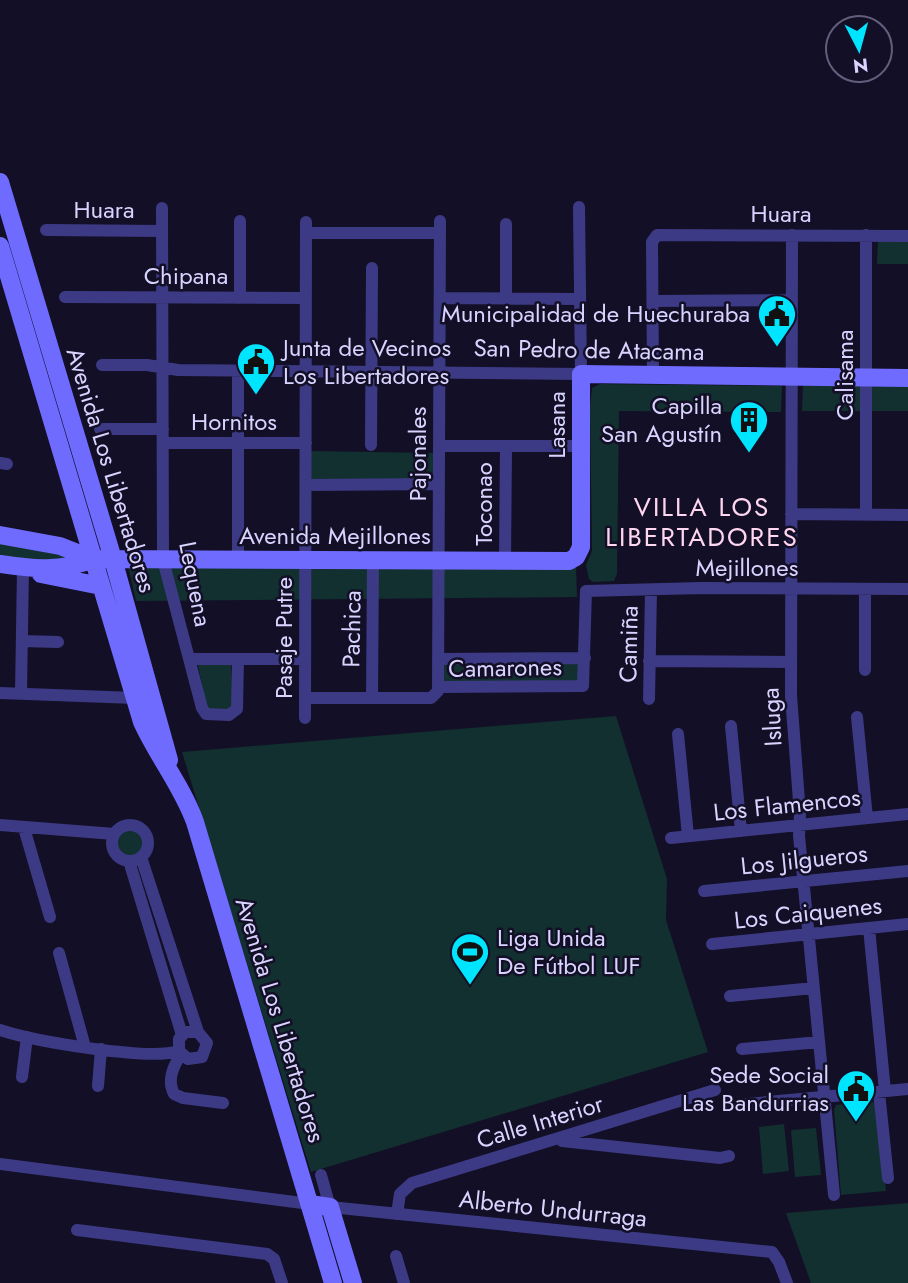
<svg xmlns="http://www.w3.org/2000/svg" width="908" height="1283" font-family="Jost,sans-serif">
<style>
.green{fill:#12302f}
.lines{fill:none;stroke-linecap:round;stroke-linejoin:round}
.street{stroke:#3d3a85;stroke-width:12}
.secondary{stroke:#6f6bff;stroke-width:18}
.labels{text-anchor:middle;stroke-width:5;stroke-linejoin:round;paint-order:stroke}
.street-label{font-size:24px;fill:#d9d4ff;stroke:#130f26}
.poi-label{font-size:24px;fill:#d9d4ff;stroke:#130f26;text-anchor:end}
.neighbourhood-label{font-size:26px;letter-spacing:2px;fill:#ffd6f0;stroke:#130f26}
</style>
<rect width="100%" height="100%" fill="#130f26"/>
<!-- green -->
<path class="green" d="M878,240H908V264H877Z
M600,384L782,386L781,412L619,411L617,574L614,581L593,582L589,579L586,565L592,551L590,407L592,388Z
M803,384L908,385V411H802Z
M309,451L434,453V477L431,480L313,481L310,476Z
M0,538L70,556L59,562L0,558Z
M576,565L577,597L136,601L128,566Z
M575,663L579,665L578,681L444,684L441,667L445,665Z
M231,664L233,709L209,710L206,705L198,665Z
M616,716L667,879L666,920L708,1052L311,1172L182,752Z
M115 843a15 15 0 1 1 30 0a15 15 0 1 1-30 0Z
M872,1101L877,1107L886,1191L841,1195L834,1110L836,1105Z
M784,1124L789,1171L763,1174L759,1127Z
M816,1128L821,1175L795,1177L791,1130Z
M908,1203V1283H811L786,1213Z"/>
<g class="lines">
<!-- street -->
<path class="street" d="M162,208L163,560L202,708L206,714L229,715L237,709L238,659
M240,221V298
M46,230L162,231
M306,233H440
M792,235L791,696L800,814L799,836L834,1195
M65,297L306,298
M440,298L579,299
M506,299V224
M653,301L792,300
M102,365H147L178,370L581,374L579,207
M653,376L652,242L657,235L908,236
M100,429H163
M163,443H306
M371,445L372,268
M439,446H582
M0,463L7,464
M306,485L439,484
M791,514L908,515
M866,515V235
M238,560V371
M505,561L506,446
M22,641L58,642
M189,659H305
M438,659L585,658
M649,661L791,662
M865,670V589
M438,687L583,686L586,591L701,588L908,589
M0,693L135,698
M21,693L23,568
M305,698H431L438,691L440,221
M372,698L373,561
M649,699L651,590
M857,717L867,818
M305,718L306,222
M731,726L741,831
M678,734L688,836
M0,825L114,834
M112 843a18 18 0 1 1 36 0a18 18 0 1 1-36 0Z
M24,828L50,917
M671,838L908,814
M141,857L198,1032L207,1043L202,1057L188,1059L179,1051V1039L185,1032H198
M129,861L182,1035
M704,891L908,871
M869,928L885,1091
M712,944L908,924
M59,953L85,1047
M730,996L814,988
M0,1030C33,1041 148,1061 179,1051
M742,1049L819,1042
M181,1055C173,1066 167,1081 174,1094L183,1098L223,1103
M22,1077L27,1037
M98,1086L101,1049
M879,1092L888,1178
M747,1104L908,1089
M562,1141L720,1158L729,1156
M0,1164L310,1204
M321,1175L330,1207L772,1252L779,1262L787,1283
M397,1214L400,1194L412,1183L715,1090
M77,1230L267,1254L274,1259L282,1283
M396,1256L404,1283"/>
<!-- secondary -->
<path class="secondary" d="M0,182L113,559L169,760
M0,246L142,722C158,757 182,786 195,822L333,1283
M0,535L60,546L93,559
M0,564C31,569 63,572 93,559L569,561L576,557L581,547V374L908,378
M41,574L101,586
M310,1204L330,1207L353,1283"/>
</g>
<!-- icons -->
<defs>
<g id="civic-pin" transform="scale(2.0125)"><path d="M0 17L-7.5 6A9.5 9.5 0 1 1 7.5 6Z" fill="#00e5ff" stroke="#130f26"/><path d="M-.6-6.5H3V-4.5H.6V-3L4-1V1h2V6H-6V1h2V-1L-.6-3ZM-1.2 2.5V6h2.4V2.5Z" fill="#111"/></g>
<g id="building-pin" transform="scale(2.0125)"><path d="M0 17L-7.5 6A9.5 9.5 0 1 1 7.5 6Z" fill="#00e5ff" stroke="#130f26"/><path d="M-4-6H4V6H1V3H-1V6H-4ZM-2.5-4.3h1.7v1.8h-1.7ZM.8-4.3h1.7v1.8H.8ZM-2.5-1h1.7V.8h-1.7ZM.8-1h1.7V.8H.8Z" fill="#111"/></g>
<g id="stadium-pin" transform="scale(2.0125)"><path d="M0 17L-7.5 6A9.5 9.5 0 1 1 7.5 6Z" fill="#00e5ff" stroke="#130f26"/><path d="M0-5a6.5 5 0 1 0 0 10a6.5 5 0 1 0 0-10ZM-3.5-1.8h7v3.6h-7Z" fill="#111"/></g>
</defs>
<g fill-rule="evenodd">
<use href="#civic-pin" x="777" y="314"/>
<use href="#civic-pin" x="256" y="362"/>
<use href="#building-pin" x="749" y="420"/>
<use href="#stadium-pin" x="470" y="952"/>
<use href="#civic-pin" x="856" y="1089"/>
</g>
<g class="labels">
<!-- street labels -->
<g class="street-label">
<text x="104" y="218">Huara</text>
<text x="781" y="222">Huara</text>
<text x="186" y="284">Chipana</text>
<text transform="translate(589 350) rotate(1)" y="8">San Pedro de Atacama</text>
<text transform="translate(845 375) rotate(-90)" y="8">Calisama</text>
<text x="234" y="430">Hornitos</text>
<text transform="translate(557 425) rotate(-90)" y="8">Lasana</text>
<text transform="translate(418 454) rotate(-90)" y="8">Pajonales</text>
<text transform="translate(111 470) rotate(73)" y="8">Avenida Los Libertadores</text>
<text transform="translate(484 504) rotate(-90)" y="8">Toconao</text>
<text x="335" y="544">Avenida Mejillones</text>
<text x="747" y="576">Mejillones</text>
<text transform="translate(195 584) rotate(79)" y="8">Lequena</text>
<text transform="translate(352 629) rotate(-89)" y="8">Pachica</text>
<text transform="translate(284 638) rotate(-90)" y="8">Pasaje Putre</text>
<text transform="translate(629 644) rotate(-89)" y="8">Camiña</text>
<text transform="translate(505 668) rotate(-1)" y="8">Camarones</text>
<text transform="translate(772 717) rotate(-93)" y="8">Isluga</text>
<text transform="translate(787 805) rotate(-6)" y="8">Los Flamencos</text>
<text transform="translate(804 860) rotate(-6)" y="8">Los Jilgueros</text>
<text transform="translate(808 913) rotate(-6)" y="8">Los Caiquenes</text>
<text transform="translate(280 1020) rotate(73)" y="8">Avenida Los Libertadores</text>
<text transform="translate(540 1122) rotate(-17)" y="8">Calle Interior</text>
<text transform="translate(553 1209) rotate(6)" y="8">Alberto Undurraga</text>
</g>
<!-- poi labels -->
<g class="poi-label">
<text x="750" y="322">Municipalidad de Huechuraba</text>
<text x="283" y="356" text-anchor="start">Junta de Vecinos<tspan x="283" dy="28">Los Libertadores</tspan></text>
<text x="722" y="414">Capilla<tspan x="722" dy="28">San Agustín</tspan></text>
<text x="497" y="946" text-anchor="start">Liga Unida<tspan x="497" dy="28">De Fútbol LUF</tspan></text>
<text x="829" y="1083">Sede Social<tspan x="829" dy="28">Las Bandurrias</tspan></text>
</g>
<!-- neighbourhood labels -->
<g class="neighbourhood-label">
<text x="702" y="516">VILLA LOS<tspan x="702" dy="30">LIBERTADORES</tspan></text>
</g>
</g>
<!-- north arrow -->
<g transform="translate(859 49) rotate(174)"><circle r="33" fill="#130f26" stroke="#625e7d" stroke-width="2"/>
<path d="M0-5L12 26L0 18L-12 26Z" fill="#00e5ff"/>
<text y="-10" font-size="19" font-weight="bold" text-anchor="middle" fill="#d9d4ff">N</text>
</g>
</svg>
